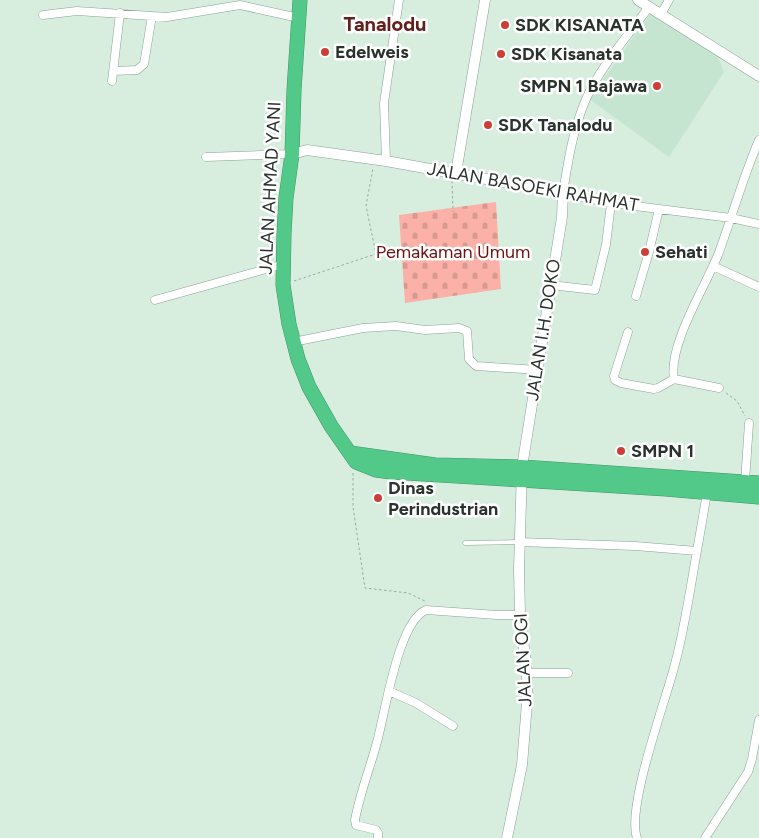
<svg xmlns="http://www.w3.org/2000/svg" width="759" height="838" font-family="Figtree,sans-serif">
<style>
.built{fill:#c6e5d1}
.cemetery{fill:url(#cemetery-stones)}
.lines{fill:none;stroke-linecap:round;stroke-linejoin:round}
.lane-casing{stroke:#8ba193;stroke-width:5}
.street-casing{stroke:#8ba193;stroke-width:9}
.secondary-casing{stroke:#8ba193;stroke-width:11}
.highway-casing{stroke:#449468;stroke-width:15}
.path{stroke:#97a99d;stroke-width:1;stroke-dasharray:2.5 2.5;stroke-linecap:butt}
.lane{stroke:#fff;stroke-width:4}
.street{stroke:#fff;stroke-width:8}
.secondary{stroke:#fff;stroke-width:10}
.highway{stroke:#52c988;stroke-width:14}
.poi-dot{fill:#cd3f36;stroke:#fff;stroke-width:2}
.labels{text-anchor:middle;stroke-width:5;stroke-linejoin:round;paint-order:stroke}
.poi-label{font-size:18px;font-weight:bold;fill:#29322c;stroke:#fff;text-anchor:start}
.street-label{font-size:18px;fill:#29322c;stroke:#fff}
.park-label{font-size:18px;fill:#6e1210;stroke:#fff}
.quarter-label{font-size:20px;font-weight:bold;fill:#64201b;stroke:#fff}
</style>
<defs>
<pattern id="cemetery-stones" width="16" height="16" patternUnits="userSpaceOnUse" patternTransform="scale(1.25)"><rect width="16" height="16" fill="#fbb1a7"/><path d="M2 7V4a2 2 0 0 1 4 0v3zM10 15v-3a2 2 0 0 1 4 0v3z" fill="#d79990"/></pattern>
</defs>
<rect width="100%" height="100%" fill="#d7eedf"/>
<!-- built -->
<path class="built" d="M650,14L717,55L724,72L669,157L589,99Z"/>
<!-- cemetery -->
<path class="cemetery" d="M496,202L501,289L405,303L399,215Z"/>
<g class="lines">
<!-- lane casing -->
<g class="lane-casing">
<path id="lane" d="M465,543L519,542"/>
</g>
<!-- street casing -->
<g class="street-casing">
<path id="street" d="M649,7C629,34 599,69 586,99C573,129 568,161 563,193L611,203L731,218L759,224
M661,14L669,0
M43,15L77,11L167,17L240,5L299,18
M114,71L137,70L144,64L152,16
M112,81L120,13
M206,157L292,154
M386,161L384,103L399,0
M713,266L759,287
M550,285L595,290L606,245L611,203
M636,296L649,252L659,209
M155,300L284,264
M628,332L614,376L615,380L621,383L654,389L658,388L674,379
M293,342L363,328L396,326L425,330L459,328L467,331L469,359L476,366L538,370
M719,388L674,379C668,345 705,287 718,255C732,217 743,177 759,140
M745,482L749,423
M519,542L635,546L697,551C690,589 685,627 675,664C666,700 626,807 637,838
M697,551L707,493
M527,673H568
M389,691L416,703L453,726
M378,838V833L376,830L356,825L355,820C360,793 370,768 377,742C385,714 398,621 426,610L497,615H520
M705,838L748,772L752,759L759,720"/>
</g>
<!-- secondary casing -->
<g class="secondary-casing">
<path id="secondary" d="M638,0L759,76
M292,154L307,150L386,161L563,193L562,217L522,467L519,570L520,615L527,673V703L522,765L507,838
M456,173L485,0"/>
</g>
<!-- highway casing -->
<g class="highway-casing">
<path id="highway" d="M300,0L294,90L292,154L286,198L284,233L283,285L289,324L298,359L309,387L331,426L356,462L376,470L391,472L666,489L759,497
M350,453L435,465L522,467L759,483"/>
</g>
<!-- path -->
<path class="path" d="M452,181L453,212
M294,281L376,254L366,206L373,168
M726,393L737,401L745,416
M353,473V507L365,588L408,593L425,601"/>
<!-- lane -->
<use href="#lane" class="lane"/>
<!-- street -->
<use href="#street" class="street"/>
<!-- secondary -->
<use href="#secondary" class="secondary"/>
<!-- highway -->
<use href="#highway" class="highway"/>
</g>
<!-- markers -->
<g class="poi-dot">
<circle cx="505" cy="25" r="5"/>
<circle cx="325" cy="52" r="5"/>
<circle cx="501" cy="54" r="5"/>
<circle cx="657" cy="86" r="5"/>
<circle cx="488" cy="125" r="5"/>
<circle cx="645" cy="252" r="5"/>
<circle cx="621" cy="451" r="5"/>
<circle cx="378" cy="498" r="5"/>
</g>
<g class="labels">
<!-- poi labels -->
<g class="poi-label">
<text x="515" y="31">SDK KISANATA</text>
<text x="335" y="58">Edelweis</text>
<text x="511" y="60">SDK Kisanata</text>
<text x="647" y="92" text-anchor="end">SMPN 1 Bajawa</text>
<text x="498" y="131">SDK Tanalodu</text>
<text x="655" y="258">Sehati</text>
<text x="631" y="457">SMPN 1</text>
<text x="388" y="494">Dinas<tspan x="388" dy="21">Perindustrian</tspan></text>
</g>
<!-- street labels -->
<g class="street-label">
<text transform="translate(533 187) rotate(10)" y="6">JALAN BASOEKI RAHMAT</text>
<text transform="translate(270 188) rotate(-87)" y="6">JALAN AHMAD YANI</text>
<text transform="translate(543 330) rotate(-81)" y="6">JALAN I.H. DOKO</text>
<text transform="translate(523 660) rotate(-93)" y="6">JALAN OGI</text>
</g>
<!-- park labels -->
<g class="park-label">
<text x="453" y="258">Pemakaman Umum</text>
</g>
<!-- quarter labels -->
<g class="quarter-label">
<text x="385" y="31">Tanalodu</text>
</g>
</g>
</svg>
